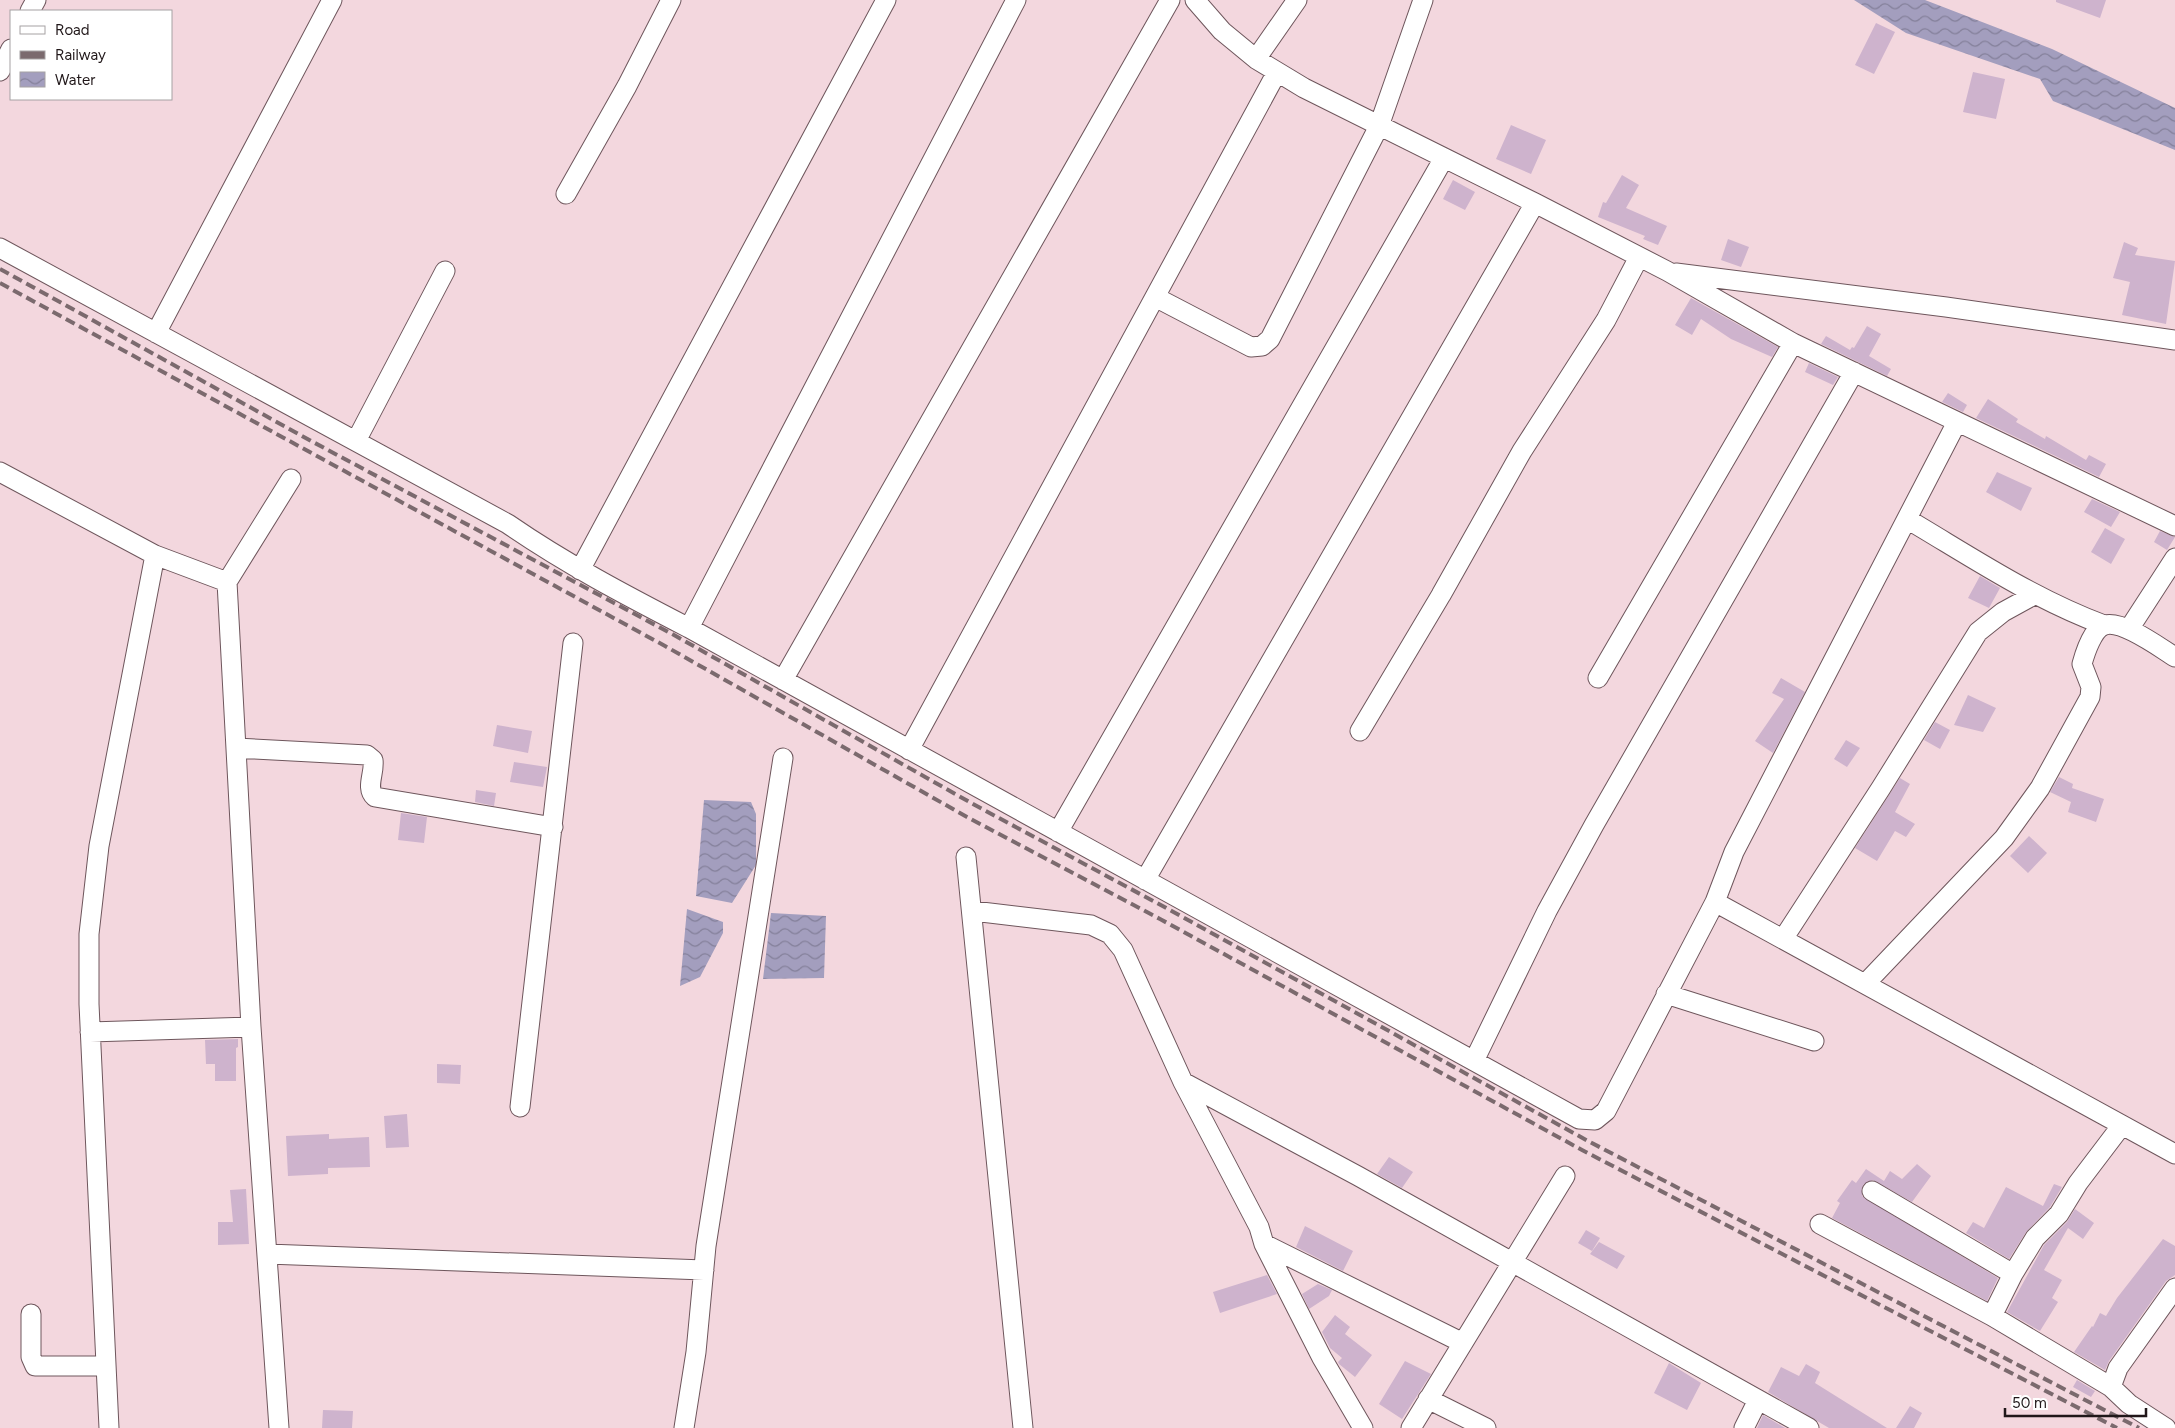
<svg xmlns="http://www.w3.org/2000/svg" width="2175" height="1428" font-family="Figtree,sans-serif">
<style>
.water{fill:url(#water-waves)}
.building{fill:#ceb3cd}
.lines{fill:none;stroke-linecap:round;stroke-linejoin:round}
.minor-casing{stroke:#6e565c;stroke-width:21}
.minor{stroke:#fff;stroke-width:19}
.rail{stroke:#7b6a6e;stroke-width:4;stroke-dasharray:10 5;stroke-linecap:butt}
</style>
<defs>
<pattern id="water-waves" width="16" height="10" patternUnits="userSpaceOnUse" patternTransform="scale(1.25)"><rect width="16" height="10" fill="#a39ebe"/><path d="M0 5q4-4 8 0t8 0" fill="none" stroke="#84809a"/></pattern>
</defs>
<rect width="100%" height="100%" fill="#f3d7de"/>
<!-- water -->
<path class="water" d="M1854,0H1925L2052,49L2175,108V150L2053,101L2040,79L1906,33Z
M704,800L751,802L756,814V865L732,903L696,896Z
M687,909L723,922V933L700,977L680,986Z
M771,913L826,916L824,978L763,979Z"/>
<!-- building -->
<path class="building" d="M2056,0H2106L2100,18L2056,2Z
M1876,23L1895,32L1874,74L1855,65Z
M1973,72L2005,79L1996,119L1963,112Z
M1511,125L1546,140L1531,174L1496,159Z
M1622,175L1639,185L1626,208L1667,226L1658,245L1643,239L1645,236L1598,217L1603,202L1606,203Z
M1453,180L1475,192L1465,210L1443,199Z
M1728,239L1749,247L1741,267L1721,260Z
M2124,242L2138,248L2135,255L2175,261L2166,324L2122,315L2130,282L2113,278Z
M1691,298L1778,347L1772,357L1731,339L1701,319L1692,335L1675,325Z
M1867,326L1881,334L1869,356L1891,369L1887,376L1821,344L1826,336L1850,350L1852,347L1854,348Z
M1809,363L1838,377L1833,385L1805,372Z
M1948,393L1967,405L1963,412L1942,402Z
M1988,399L2018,419L2016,422L2045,439L2046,436L2086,460L2089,455L2106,464L2099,477L1976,418Z
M1997,472L2032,488L2021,511L1986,492Z
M2092,499L2120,512L2111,527L2084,512Z
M2105,528L2125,539L2111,564L2091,552Z
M2160,531L2175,537L2167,550L2154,542Z
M1980,576L2000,588L1989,608L1968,598Z
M1781,678L1805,692L1773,753L1755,741L1784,699L1772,693Z
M1968,695L1996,708L1983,732L1954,725Z
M1935,722L1950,730L1940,749L1924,740Z
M497,725L532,731L528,753L493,746Z
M1846,740L1860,748L1847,767L1834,759Z
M514,762L547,767L543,787L510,782Z
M2059,777L2073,784L2072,788L2104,799L2096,822L2068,812L2071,802L2050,792Z
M1900,778L1910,784L1895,812L1915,824L1906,837L1895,831L1877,861L1855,848Z
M476,790L496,793L494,806L475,802Z
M401,813L427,817L424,843L398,840Z
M2029,836L2047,853L2028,873L2010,856Z
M238,1039V1047L236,1048V1081H215V1064H206L205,1040Z
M437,1064L461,1065L460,1084L437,1083Z
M407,1114L409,1147L386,1148L384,1116Z
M329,1134V1139L369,1137L370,1167L328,1168V1174L288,1176L286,1136Z
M1389,1157L1413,1172L1402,1188L1377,1174Z
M1917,1164L1931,1176L1912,1202L1873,1180L1863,1185L1862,1196L1998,1278L1987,1301L1832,1218L1840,1203L1837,1201L1852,1180L1856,1183L1866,1169L1884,1181L1890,1171L1902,1179Z
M2054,1184L2062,1187L2050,1207L2026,1232L2009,1259L1966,1233L1973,1222L1984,1228L2006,1187L2043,1206Z
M246,1189L249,1244L218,1245V1222H233L230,1190Z
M2075,1209L2094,1223L2083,1239L2068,1228L2044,1270L2062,1280L2052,1298L2058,1302L2040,1331L2007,1312L2044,1245L2067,1222Z
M1305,1226L1353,1251L1343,1271L1296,1247Z
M1586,1230L1600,1238L1592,1251L1578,1243Z
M2163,1239L2175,1246V1275L2166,1281L2109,1361L2105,1370L2074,1352L2092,1326L2093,1327L2100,1313L2106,1316L2117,1298Z
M1599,1242L1625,1256L1617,1269L1590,1254Z
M1267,1275L1277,1294L1220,1313L1213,1292Z
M1318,1284L1332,1290L1329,1296L1309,1309L1302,1294Z
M1335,1315L1350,1327L1345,1334L1372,1355L1355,1377L1339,1364L1338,1362L1342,1358L1330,1348L1322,1332Z
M1405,1361L1431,1374L1402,1419L1379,1404Z
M1669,1363L1701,1383L1687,1410L1654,1393Z
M1806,1364L1820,1372L1815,1383L1887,1428H1829L1768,1392L1781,1367L1799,1376Z
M2077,1380L2095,1391L2091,1397L2073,1387Z
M1910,1406L1922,1413L1914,1428H1896Z
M323,1410L353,1411L352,1428H322Z
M1763,1415L1785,1428H1757Z"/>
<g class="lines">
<!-- minor casing -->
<g class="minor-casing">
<path id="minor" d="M1195,0L1222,31L1256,59L1304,88L1535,203L1667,271L1793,343L2175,526
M30,11L36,0
M1256,59L1297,0
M0,71L11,49
M566,194L627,86L671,0
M0,248L508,524C566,564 627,596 689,628L1579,1119L1595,1120L1606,1111L1715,902L2175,1154
M1676,273L1946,307L2175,340
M1155,297L1251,347L1262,346L1270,339L1379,126L1423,0
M156,333L332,0
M356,441L445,271
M0,472L155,555L227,582
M1907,519C1973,558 2032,598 2104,625
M580,570L886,0
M689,628L1016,0
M2129,629L2175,558
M1598,678L1793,343
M783,680L1170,0
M1360,731L1441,595L1522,451L1606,320L1639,257
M236,748L367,755L373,760C375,773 365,788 375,797L553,827
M909,750L1277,72
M1058,832L1444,158
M966,857L1023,1428
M1145,880L1535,203
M1715,902L1734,852L1957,422
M973,911L1091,925L1110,934L1123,950L1183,1082L1259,1227L1264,1244L1322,1358L1363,1428
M1783,939L1881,788L1978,632L2003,612L2034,595
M1865,984L2004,838L2040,788L2090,697L2091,687L2082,664C2085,653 2093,628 2105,625C2123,620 2160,648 2175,657
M1666,994L1814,1041
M90,1032L251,1027
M1474,1061L1547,911L1594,825L1854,372
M1183,1082L1358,1176L1809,1428
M520,1107L573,643
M1872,1191L2013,1274
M1820,1224L1992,1316L2111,1387
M1264,1244L1463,1343
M267,1254L704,1270
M31,1314V1357L35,1366H106
M1992,1316L2013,1274L2035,1238L2059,1214L2078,1183L2122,1125
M1428,1399L1486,1428
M109,1428L89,1004V934L99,846L155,555
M279,1428L251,1027L227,582L291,479
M684,1428L696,1352L706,1246L783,758
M1411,1428L1565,1176
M1744,1428L1758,1400
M2166,1428L2129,1404L2111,1387L2118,1368L2175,1288"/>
</g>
<!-- minor -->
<use href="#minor" class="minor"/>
<!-- rail -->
<path class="rail" d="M0,269L313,442L674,635L973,804L1168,909L1588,1141L2139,1428
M0,283L665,646L967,817L1160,919L1582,1150L2117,1428"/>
</g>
<!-- legend -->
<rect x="10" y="10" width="162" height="90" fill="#ffffff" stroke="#a6a2a3"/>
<rect x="20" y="26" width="25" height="8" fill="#ffffff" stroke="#a6a2a3"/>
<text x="55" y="35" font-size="15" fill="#201719">Road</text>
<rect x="20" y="51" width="25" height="8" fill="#7b6a6e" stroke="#a6a2a3"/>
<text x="55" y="60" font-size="15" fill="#201719">Railway</text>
<rect x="20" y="72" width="25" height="15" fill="url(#water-waves)" stroke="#a6a2a3"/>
<text x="55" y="85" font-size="15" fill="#201719">Water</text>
<!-- scale -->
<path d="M2005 1408v8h141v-8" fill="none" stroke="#201719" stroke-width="2.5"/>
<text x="2012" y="1408" font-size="15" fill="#201719" stroke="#ffffff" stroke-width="4" paint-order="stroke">50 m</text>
</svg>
